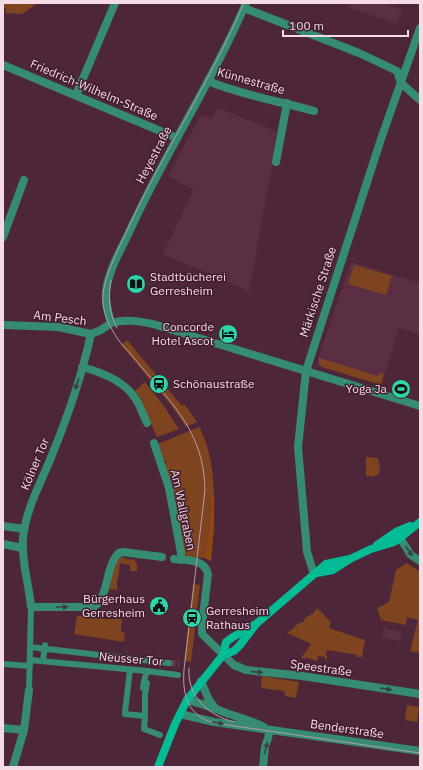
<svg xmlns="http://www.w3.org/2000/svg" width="423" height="770" font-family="'IBM Plex Sans',sans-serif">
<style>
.built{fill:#5b2f43}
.green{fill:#7e441f}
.forest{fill:#8f4814}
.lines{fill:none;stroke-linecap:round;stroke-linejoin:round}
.pedestrian-tunnel{stroke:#664253;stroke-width:6;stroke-dasharray:6 3;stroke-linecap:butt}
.pedestrian{stroke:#358c73;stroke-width:6}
.minor{stroke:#358c73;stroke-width:8}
.tertiary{stroke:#358c73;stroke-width:8}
.secondary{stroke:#03bc95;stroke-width:8}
.tram{stroke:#b89aa7;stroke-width:1}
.oneway{fill:#3e3e43}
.labels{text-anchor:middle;stroke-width:3;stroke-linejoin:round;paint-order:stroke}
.street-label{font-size:12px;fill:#f4dbe5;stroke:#421d2f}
.poi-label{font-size:12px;fill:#f4dbe5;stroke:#421d2f;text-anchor:start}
</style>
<rect width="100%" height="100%" fill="#4d2739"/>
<!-- built -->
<path class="built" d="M349,3H383L402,10L397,24L348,7Z
M218,108L278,132L249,291L163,254L194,190L168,176L201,115L212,119Z
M351,262L420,283V335L399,328L381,385L316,365Z
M384,628L402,632L400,641L382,638Z"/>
<!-- green -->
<path class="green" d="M3,3H38L22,14L5,13L6,8L3,7Z
M354,265L392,276L386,295L348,284Z
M127,340L182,406L184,404L197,422L186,427L171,405L121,345Z
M319,358L378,376L380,373L384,374L381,385L322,367L319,364Z
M145,382L163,405L179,429L157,437L139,396L135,391Z
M199,427C211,448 213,472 214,496H211L210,519L205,558C198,556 190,559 184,554L181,537L183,534L180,533L179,519L180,515L177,514L175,500L176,498L173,496L170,482L173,479L169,478L165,464L167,461L164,460L158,444Z
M366,457L378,458L380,466L379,473C375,477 372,477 366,476Z
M121,557L130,560L132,559C138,561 137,565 137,571H130V565L120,563L118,579H117V590L107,589L116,562Z
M407,563L420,572V647L419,653L410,651L418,620L407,617L406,625L381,620L377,608L389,602L396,570Z
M193,584L200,585L191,662L184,661Z
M317,608L331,622L329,628L365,640L362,657H357V655L327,650L326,655L327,656V660L325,659V657L318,656L317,661L306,657L305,659L301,658L311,644L287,633L294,628V627L297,624L298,625L300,622L302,623L307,616L308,617L311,614L312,615Z
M101,614L103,619H122L121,632L125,633L124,642L74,634L77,616Z
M262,676L299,682L296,698L285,696V693L284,691L261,688Z
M407,705L419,707L417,722L405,720Z"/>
<!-- forest -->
<path class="forest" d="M211,496H214V528L211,561L205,558L210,519Z"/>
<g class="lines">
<!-- pedestrian-tunnel -->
<path class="pedestrian-tunnel" d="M169,663L179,664"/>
<!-- pedestrian -->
<path class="pedestrian" d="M30,647L169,663
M30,660L147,671L178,675
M43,661L45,645
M3,664L30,666
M143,688L144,681L147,671
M29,690L31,607
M125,712L130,670
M125,714L145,716V694L147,683
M145,716L144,729L160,735"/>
<!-- minor -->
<path class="minor" d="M244,8L359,53L397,71L401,83L420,100
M3,65L177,138
M208,81C241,95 279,101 314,111
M76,95L115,3
M276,162L287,103
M3,237L24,180
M3,325L58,327L91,334L101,330L111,323
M91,334C82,375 68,416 52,455C41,483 26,508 23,538C21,561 29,584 31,607H93C109,600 105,565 119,553L123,552L162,557
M82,367C101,372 124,381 135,398C140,405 143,415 147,423
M154,443L169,488L181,553V560
M3,526L24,529
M400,538L411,555L420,561
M3,544L22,548
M174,559C186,560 205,559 208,574L202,625V634L234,665L246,670L302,676L420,694
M314,574L307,552L298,447L306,371L381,139L420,28
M3,728L24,730
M13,767L24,730L29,690
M263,767L265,747L268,738L270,730"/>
<!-- tertiary -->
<path class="tertiary" d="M246,3C213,80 167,150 132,226C123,246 109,268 106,291C105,302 108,312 111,323C126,319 138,321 153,324L420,406
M201,681L208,698L215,708
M187,700C202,703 215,709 229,714C241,718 252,721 264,727
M180,714L214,722L420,751"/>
<!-- secondary -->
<path class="secondary" d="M377,545L396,532L410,526
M317,573L333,570L350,559L371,549L394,542L400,538L420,522
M223,655L226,642L233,637L256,624L326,564L350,559
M158,767L175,724L187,700L223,655L234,651L240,645L256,624"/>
<!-- tram -->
<path class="tram" d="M244,3C212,78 167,146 132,220C123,240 106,271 103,293C101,311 109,326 119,341C132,355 144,370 157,385C185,418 204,444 205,490L184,670C182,695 188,716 214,723L420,753
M111,280C108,297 109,313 117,328
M189,668C187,697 208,715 234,722"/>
</g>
<!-- one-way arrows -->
<defs><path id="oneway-solid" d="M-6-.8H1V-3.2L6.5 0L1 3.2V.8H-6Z"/></defs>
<g class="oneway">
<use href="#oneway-solid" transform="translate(77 384) rotate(108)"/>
<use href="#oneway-solid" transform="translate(409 551) rotate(54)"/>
<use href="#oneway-solid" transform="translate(62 607)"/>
<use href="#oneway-solid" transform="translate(257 672) rotate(6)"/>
<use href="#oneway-solid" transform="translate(386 689) rotate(9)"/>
<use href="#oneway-solid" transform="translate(218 723) rotate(9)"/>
<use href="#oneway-solid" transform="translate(266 748) rotate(-76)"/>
</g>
<!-- icons -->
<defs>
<g id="library-disc" transform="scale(1)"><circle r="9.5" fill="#2dd5ab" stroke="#421d2f"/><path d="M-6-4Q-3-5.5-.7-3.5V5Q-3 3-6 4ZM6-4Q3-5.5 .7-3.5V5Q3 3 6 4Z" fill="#111"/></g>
<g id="hotel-disc" transform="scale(1)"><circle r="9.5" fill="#2dd5ab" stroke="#421d2f"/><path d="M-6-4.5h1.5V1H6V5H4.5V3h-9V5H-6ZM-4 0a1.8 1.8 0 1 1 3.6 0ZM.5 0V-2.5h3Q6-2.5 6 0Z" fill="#111"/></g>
<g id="station-disc" transform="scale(1)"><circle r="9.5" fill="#2dd5ab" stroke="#421d2f"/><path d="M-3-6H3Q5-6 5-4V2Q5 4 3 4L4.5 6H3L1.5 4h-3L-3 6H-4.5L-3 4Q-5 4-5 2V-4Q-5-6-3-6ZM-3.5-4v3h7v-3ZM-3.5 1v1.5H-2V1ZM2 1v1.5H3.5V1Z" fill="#111"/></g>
<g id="stadium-disc" transform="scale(1)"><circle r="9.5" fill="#2dd5ab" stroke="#421d2f"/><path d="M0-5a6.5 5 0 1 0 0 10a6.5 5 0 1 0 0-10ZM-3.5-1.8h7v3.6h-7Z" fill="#111"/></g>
<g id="civic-disc" transform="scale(1)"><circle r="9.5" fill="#2dd5ab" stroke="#421d2f"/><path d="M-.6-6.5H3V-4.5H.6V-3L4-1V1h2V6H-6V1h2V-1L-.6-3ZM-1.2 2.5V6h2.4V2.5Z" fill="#111"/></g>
</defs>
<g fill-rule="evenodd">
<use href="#library-disc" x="136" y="284"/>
<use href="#hotel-disc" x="228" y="334"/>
<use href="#station-disc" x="159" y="384"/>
<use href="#stadium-disc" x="401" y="389"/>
<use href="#civic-disc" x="159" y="606"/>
<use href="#station-disc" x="192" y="618"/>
</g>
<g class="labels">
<!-- street labels -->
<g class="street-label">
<text transform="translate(251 81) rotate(16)" y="4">Künnestraße</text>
<text transform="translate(94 90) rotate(23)" y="4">Friedrich-Wilhelm-Straße</text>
<text transform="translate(154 155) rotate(-62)" y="4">Heyestraße</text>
<text transform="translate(318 292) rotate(-72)" y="4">Märkische Straße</text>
<text transform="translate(60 318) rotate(7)" y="4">Am Pesch</text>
<text transform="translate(35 464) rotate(-67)" y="4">Kölner Tor</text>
<text transform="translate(183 510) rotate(78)" y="4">Am Wallgraben</text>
<text transform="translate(131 659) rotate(5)" y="4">Neusser Tor</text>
<text transform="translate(321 668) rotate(8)" y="4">Speestraße</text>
<text transform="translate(347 729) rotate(8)" y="4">Benderstraße</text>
</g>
<!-- poi labels -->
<g class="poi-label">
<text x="150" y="281">Stadtbücherei<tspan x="150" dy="14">Gerresheim</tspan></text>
<text x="214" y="331" text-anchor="end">Concorde<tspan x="214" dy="14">Hotel Ascot</tspan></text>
<text x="173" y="388">Schönaustraße</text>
<text x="387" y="393" text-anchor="end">Yoga Ja</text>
<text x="145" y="603" text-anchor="end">Bürgerhaus<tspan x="145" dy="14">Gerresheim</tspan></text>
<text x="206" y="615">Gerresheim<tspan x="206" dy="14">Rathaus</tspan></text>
</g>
</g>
<!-- border -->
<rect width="423" height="770" fill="none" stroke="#f4dbe5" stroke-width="8"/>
<!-- scale -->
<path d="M283 30v6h125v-6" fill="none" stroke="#f4dbe5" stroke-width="2"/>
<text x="289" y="30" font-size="12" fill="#f4dbe5" stroke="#421d2f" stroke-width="3" paint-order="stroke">100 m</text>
</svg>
